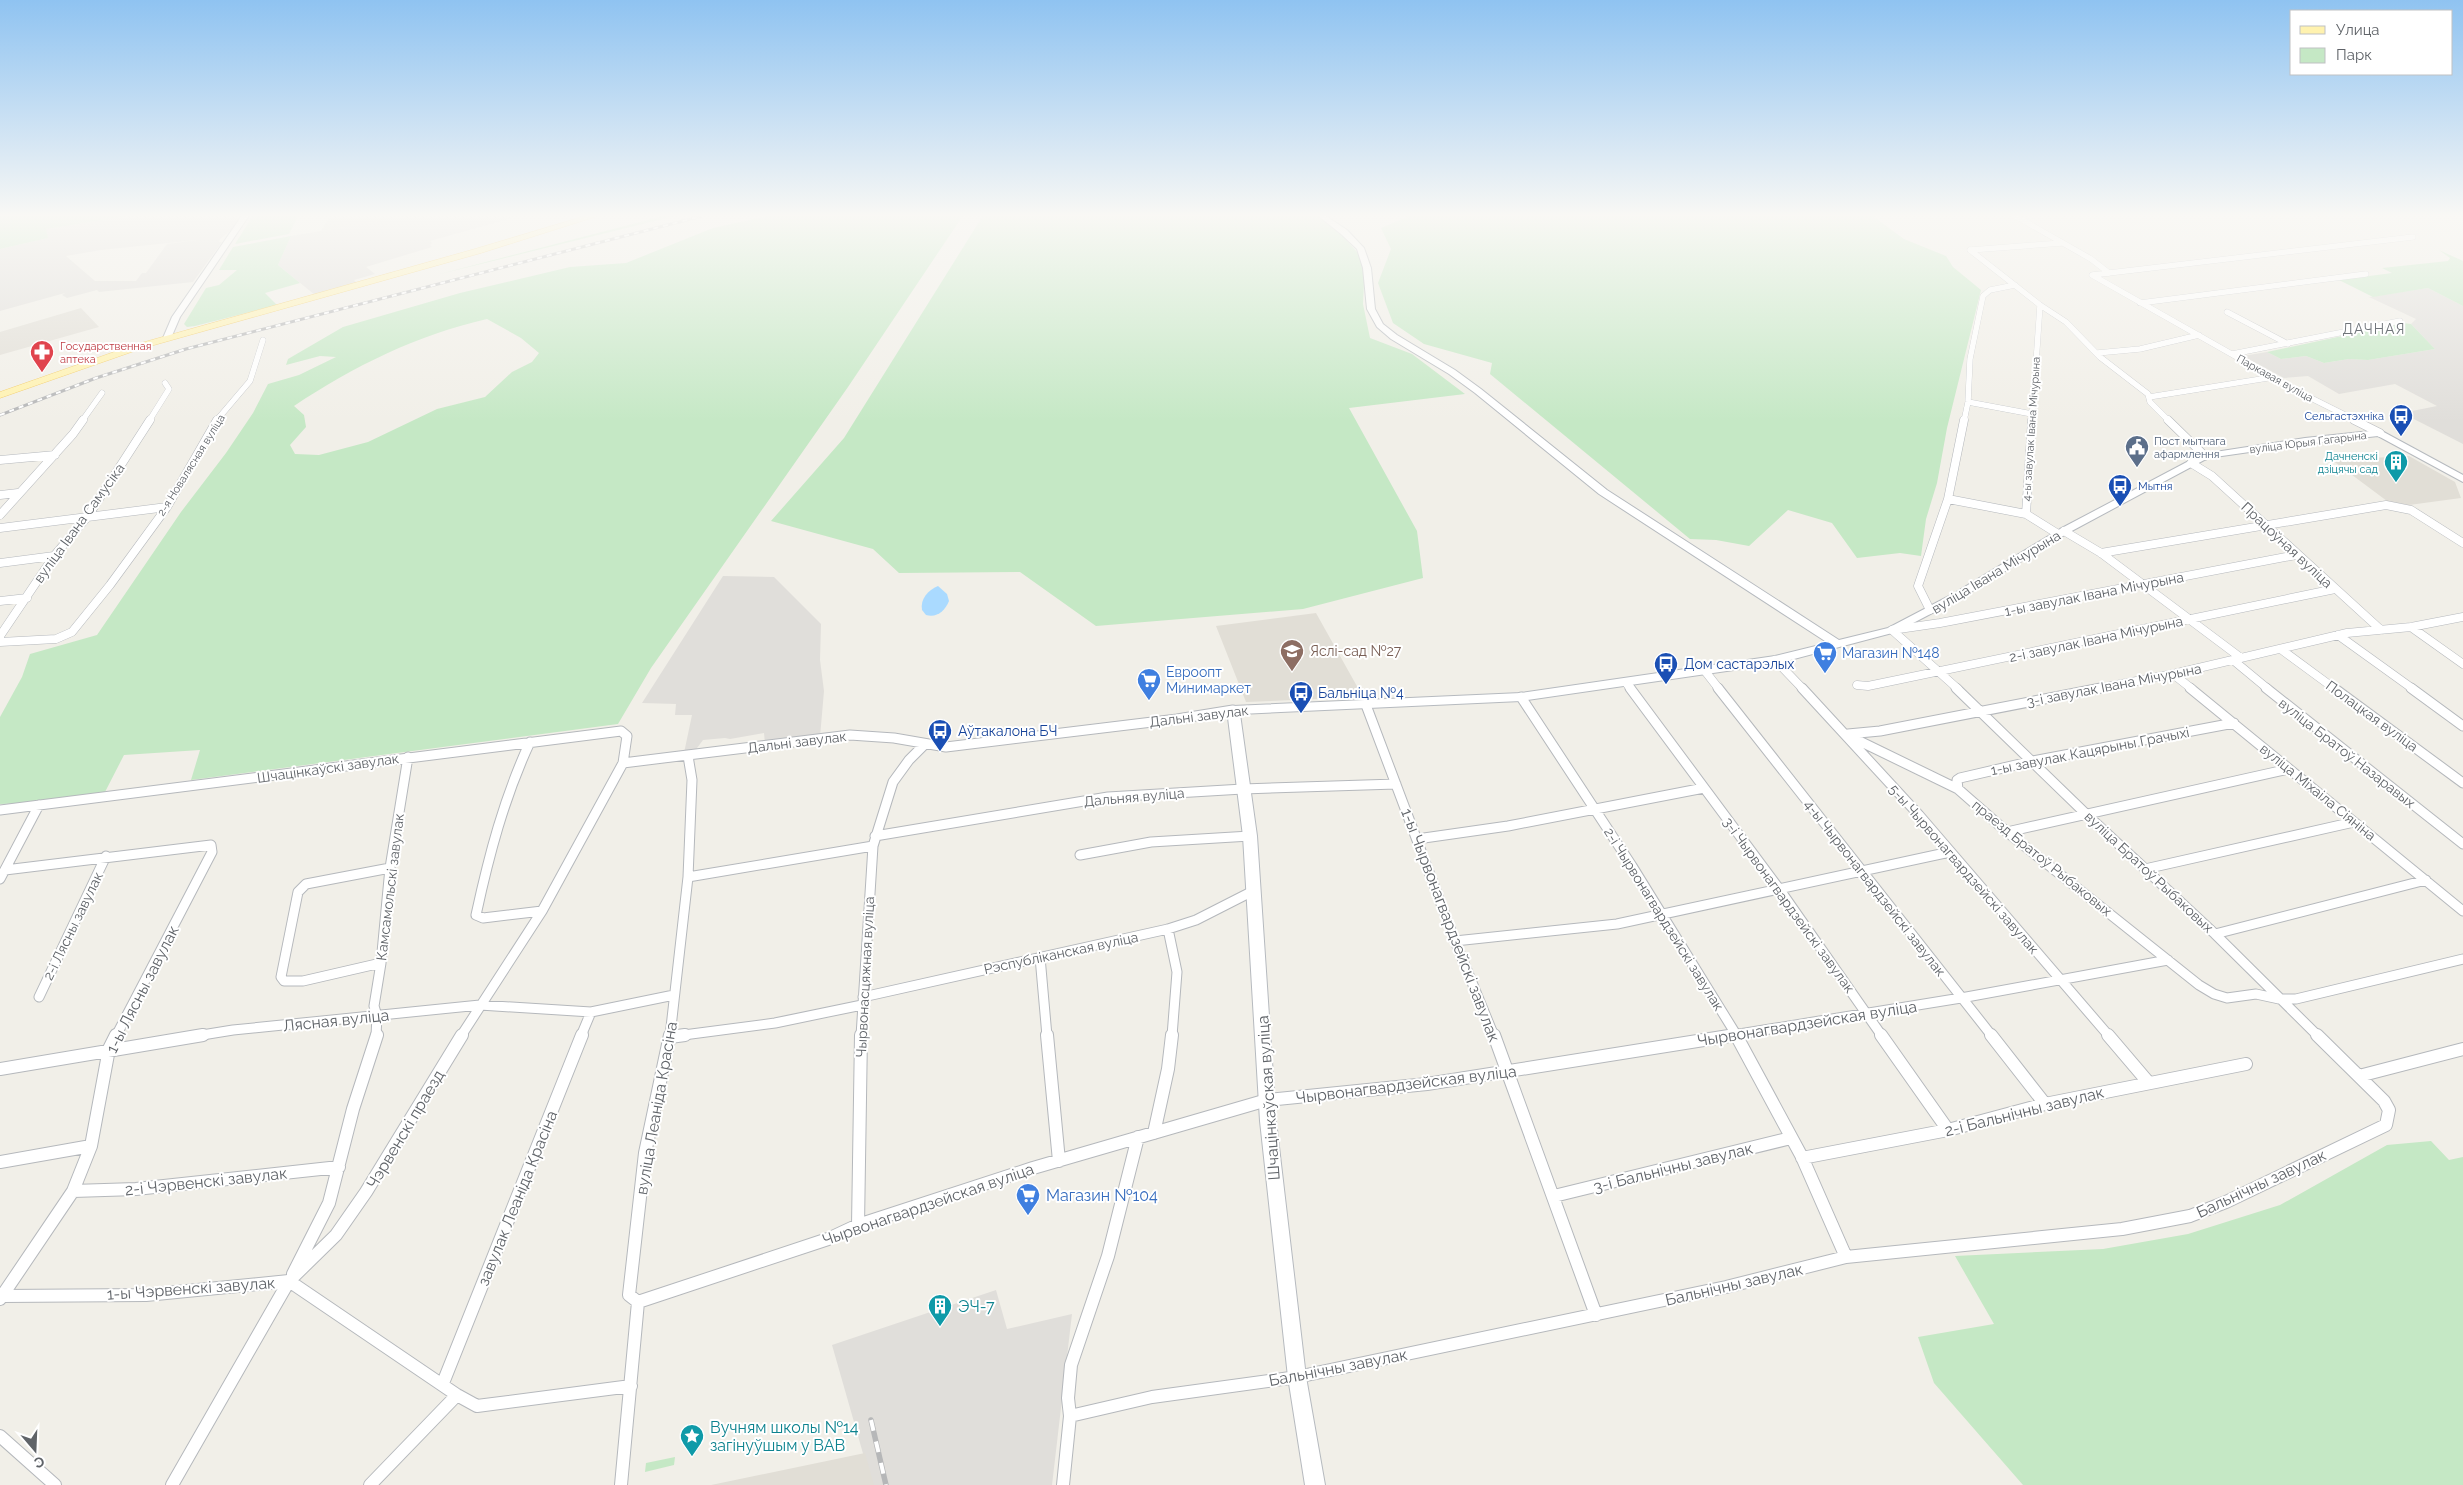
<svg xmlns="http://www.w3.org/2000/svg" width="2463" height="1485" font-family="Raleway,sans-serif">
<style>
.industrial{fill:#e0deda;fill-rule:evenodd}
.education{fill:#e1ded6}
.green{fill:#c5e8c5;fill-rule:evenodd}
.water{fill:#aadaff}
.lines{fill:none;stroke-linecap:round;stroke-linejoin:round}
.street-far3-casing{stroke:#b5b8bc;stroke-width:6}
.street-far2-casing{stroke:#b5b8bc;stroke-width:9}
.street-far1-casing{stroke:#b5b8bc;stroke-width:11}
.street-casing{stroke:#b5b8bc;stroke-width:14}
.secondary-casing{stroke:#b6babf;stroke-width:2}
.primary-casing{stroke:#f2c960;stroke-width:1}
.street-far3{stroke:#fff;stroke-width:5.5}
.street-far2{stroke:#fff;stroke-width:8}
.street-far1{stroke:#fff;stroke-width:9}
.street{stroke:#fff;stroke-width:12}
.secondary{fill:#fff;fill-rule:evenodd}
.primary{fill:#fff2af;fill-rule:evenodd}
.rail-far1-casing{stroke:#b6b7b8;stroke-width:3}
.rail-casing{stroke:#b6b7b8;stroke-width:5.5}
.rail-far1{stroke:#fff;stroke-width:2;stroke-dasharray:5;stroke-linecap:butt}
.rail{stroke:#fff;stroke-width:4;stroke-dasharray:11;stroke-linecap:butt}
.labels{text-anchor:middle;stroke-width:4;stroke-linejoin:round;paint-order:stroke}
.far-health-label{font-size:11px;fill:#be3a42;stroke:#fff;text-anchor:start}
.far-street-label{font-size:11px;fill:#5f6368;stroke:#fff}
.far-transit-label{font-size:11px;fill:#164399;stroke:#fff;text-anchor:end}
.far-service-label{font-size:11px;fill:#4e5e75;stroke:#fff;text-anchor:start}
.far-culture-label{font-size:11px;fill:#0d838f;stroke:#fff;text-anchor:end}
.far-quarter-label{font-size:14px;letter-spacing:1px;fill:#70757a;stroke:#fff}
.street-label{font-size:14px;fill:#5f6368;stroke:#fff}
.education-label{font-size:14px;fill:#785e54;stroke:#fff;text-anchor:start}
.shop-label{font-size:14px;fill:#366cbe;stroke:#fff;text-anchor:start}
.transit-label{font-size:14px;fill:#164399;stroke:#fff;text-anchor:start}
.near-street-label{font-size:16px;fill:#5f6368;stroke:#fff}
.near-shop-label{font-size:16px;fill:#366cbe;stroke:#fff;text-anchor:start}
.near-culture-label{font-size:16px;fill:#0d838f;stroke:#fff;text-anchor:start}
</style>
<rect width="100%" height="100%" fill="#f1efe8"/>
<!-- industrial -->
<path class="industrial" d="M142,214H242L231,230L220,239L219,242H222L193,282L99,292L97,290L67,298L62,295L65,293L0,311V249L48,238L45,229ZM197,240L167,244L146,273H142L136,281H95L66,256L101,250Z
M422,214H516L519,216L430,241L432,243L430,245L432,247L366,267L375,274L354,280L357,283L315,295L278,265L291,236Z
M2428,288L2463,306V444L2402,413L2437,406L2395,384L2339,394L2308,376L2284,378L2243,356L2267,352L2281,359L2306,356L2324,363L2349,359L2368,360L2435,349L2411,324L2416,319L2369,297Z
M723,576L774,577L821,624L820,660L824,691L820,737L765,744L764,733L730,739L725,738L703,740L694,752L684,753L692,715H675L676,704L642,703Z
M996,1290L1007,1329L1072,1314L1052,1485H872L832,1345Z"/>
<!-- education -->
<path class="education" d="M331,214H422L321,231Z
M81,308L99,327L0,355V332Z
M2409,456L2455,482L2461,498L2409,505L2387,501L2332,460Z
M1316,613L1363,697L1246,702L1216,626Z
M865,1453L874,1485H711Z"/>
<!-- green -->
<path class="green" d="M0,214H142L46,229L48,238L0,249Z
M254,214H299L289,234L235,244Z
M671,214H683L440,274Z
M776,214H964L848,387L651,668L618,724L191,780L200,750L124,755L105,792L28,803L0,804V717L22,677L30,654L97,635L181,512L226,453L253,413L268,384L299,375L336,357L320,356L286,365L288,359L343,327L460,293L570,267L626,263L713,228ZM487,319L521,338L539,353L532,362L512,372L485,397L437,409L368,442L319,455L295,454L290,445L306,427L304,415L294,406C354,366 417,335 487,319Z
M984,214H1314L1333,225L1365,261L1363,304L1370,338L1412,354L1465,394L1349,408L1417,531L1423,578L1303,609L1096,626L1020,572L899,573L873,549L771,521L844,438Z
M1414,214H1870L1904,239L1946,256L1953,267L1981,290L1947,428L1937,483L1926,519L1921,556L1900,553L1857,558L1832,523L1788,510L1749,546L1716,540L1690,539L1490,374L1492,363L1424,344L1393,323L1378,283L1391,249L1381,228Z
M291,236L278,265L300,283L265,293L277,305L195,326L187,327L184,324L206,288L219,285L237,270H219L233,247Z
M2439,250L2463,261V306L2428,288L2373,297L2339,280L2392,273L2382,268L2448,261L2450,258Z
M2403,323L2411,324L2435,349L2368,360L2349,359L2324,363L2306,356L2281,359L2267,352Z
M2431,1141L2449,1160L2463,1157V1485H2023L1934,1383L1918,1337L1994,1324L1955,1256L2103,1249L2188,1234L2280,1205L2387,1145Z
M675,1457L674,1465L645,1472L646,1463Z"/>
<!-- water -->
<path class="water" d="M938,586L947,594L949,601C945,611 937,618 926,615L922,610C920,599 928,590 938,586Z"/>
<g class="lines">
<!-- street-far3 casing -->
<g class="street-far3-casing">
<path id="street-far3" d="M2012,214L2091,259L2109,273
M1970,250L2040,305L2066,322L2100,357L2148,394L2150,402L2169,421
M1970,250L2062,243
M2140,303L2366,274
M2227,312L2288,344
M2097,353L2140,349L2199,335
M2232,354L2400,321
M2149,397L2274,377
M1968,402L2032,414
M82,421L102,393
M149,421L169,389L165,383
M216,421L250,381L263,340
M1964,421L1968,402L1970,359L1983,296L1990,290L2015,285
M2032,421L2040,305
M2357,421L2295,390L2092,275L2413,237"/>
</g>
<!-- street-far2 casing -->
<g class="street-far2-casing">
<path id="street-far2" d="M2032,420L2026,514L2058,534
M2168,420L2205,456
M2354,420L2380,433
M0,460L55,455
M2191,463L2212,476L2381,630
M0,495L18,493
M1948,499L2026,514
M0,515L73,434L83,420
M0,528L167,507
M2064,531L2101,553L2241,658
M2101,553L2386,505L2411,510L2463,543
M0,563L54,556
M0,601L27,598
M1930,610L1918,586L1948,499L1964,420
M2411,627L2463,664
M1892,630L1940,623L2296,555
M1892,630L1958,689
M2338,635L2413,689
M0,636L54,556L88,516L150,420
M0,642L56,639L72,632L110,585L167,507L217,420
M2282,650L2335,689
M1775,660L1803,689
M2233,660L2268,689
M1705,671L1719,689
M2173,674L2192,689
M1627,684L1631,689
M1857,685L1868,686L2335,589
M2095,689L2173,674L2347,633L2411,627L2463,617"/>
</g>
<!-- street-far1 casing -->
<g class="street-far1-casing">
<path id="street-far1" d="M1630,688L1780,890L1882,1036
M1718,688L1992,1036
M1802,688L1919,815L2109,1036
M1956,688L2085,813L2215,934L2318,1036
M2190,688L2463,911
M2266,688L2463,844
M2334,688L2463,783
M2411,688L2463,726
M1521,697L1632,866L1737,1036
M1366,705L1455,941L1494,1036
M1845,734L1958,789L2007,832L2199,985L2214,994L2227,998L2256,994L2279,999H2296L2463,959
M1848,734L1880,731L2101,688
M530,742C504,798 489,855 476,915L483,918L542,911
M623,763L850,735L894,738L946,747L1177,719L1233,710
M1958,789L1957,780L1960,778L2033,761L2234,723
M0,810L621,731L627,736L623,763L542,911L461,1036
M2007,832L2289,769
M875,836L1108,797L1243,789L1396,784
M1417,839L1508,826L1704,788
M1080,855L1151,842L1250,836
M2145,869L2354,822
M5,870L211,845L212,852L116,1036
M688,877L873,846
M0,879L39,805
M1168,929L1177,972L1172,1036
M2215,934L2426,880
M1455,941L1617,924L1950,852
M1040,957L1047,1036
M381,963L303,981H284L281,977L298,892L306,884L390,868
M39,997L106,856
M863,997L1168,929L1196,920L1253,891
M196,1036L233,1030L480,1005L591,1012L674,995
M376,1036L377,1016L374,1006L381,963L390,868L408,757
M581,1036L591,1012
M670,1036L688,877L692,780L688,756
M676,1036L775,1023L862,1005
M861,1036L873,846L893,782L909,760L925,744
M1727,1036L1961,998L2168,960"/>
</g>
<!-- street casing -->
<g class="street-casing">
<path id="street" d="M1047,1035L1059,1161
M1494,1035L1596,1315
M1736,1035L1802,1157L1846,1257
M1881,1035L1948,1130
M1991,1035L2045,1104
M2108,1035L2148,1082
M670,1037L685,1035
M0,1069L203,1035
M2359,1076L2463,1049
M1154,1133L1168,1069L1172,1035
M1802,1158L1948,1130L2045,1104L2246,1064
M0,1162L91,1146
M73,1191L136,1189L339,1167
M1554,1196L1791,1138
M858,1225L861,1035
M293,1274L329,1203L353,1109L377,1035
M289,1281L457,1395L477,1406L631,1386
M2,1296L146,1295L289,1281
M0,1299L73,1191L91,1146L109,1049L116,1035
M638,1302L828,1239L858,1225L1033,1168L1267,1100L1427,1084L1735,1035
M638,1302L629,1295L645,1153L670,1035
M443,1383L582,1035
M1070,1416L1152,1397L1297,1377L1726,1287L1846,1257L2122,1229L2190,1216L2226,1202L2386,1125L2389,1110L2384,1101L2317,1035
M0,1436L55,1485
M172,1485L289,1281L336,1235L366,1192L462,1035
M370,1485L457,1395
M621,1485L638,1302
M1063,1485L1070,1416L1068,1398L1071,1365L1108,1256L1138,1137"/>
</g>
<!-- secondary casing -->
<g class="secondary-casing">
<path id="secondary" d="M243,214H250L180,317L171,338L164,340L163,338L172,317Z
M1316,214H1323L1347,230L1364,248L1371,268L1375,309L1383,324L1397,335L1455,370L1481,389L1607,490L1839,640L1888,628L1953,594L2060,529L2202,454L2305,438L2380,430L2463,475V482L2378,436L2305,444L2208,458L2068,533L1961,598L1896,632L1775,664L1521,701L1240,714L1257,836L1276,1121L1306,1377L1325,1485H1305L1288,1377L1260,1121L1243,836L1227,710L1233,706L1521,693L1775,656L1828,643L1599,494L1475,393L1449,374L1391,339L1377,327L1367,309L1363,268L1357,249L1341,234Z"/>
</g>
<!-- primary casing -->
<g class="primary-casing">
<path id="primary" d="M592,214H604L481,253L140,349L0,398V392L134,345L475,249Z"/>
</g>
<!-- street-far3 -->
<use href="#street-far3" class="street-far3"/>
<!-- street-far2 -->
<use href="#street-far2" class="street-far2"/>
<!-- street-far1 -->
<use href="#street-far1" class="street-far1"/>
<!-- street -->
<use href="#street" class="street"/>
<!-- secondary -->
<use href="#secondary" class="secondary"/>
<!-- primary -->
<use href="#primary" class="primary"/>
<!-- rail-far1 casing -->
<g class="rail-far1-casing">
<path id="rail-far1" d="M0,415L96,378L186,349L710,214"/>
</g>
<!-- rail casing -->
<g class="rail-casing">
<path id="rail" d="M871,1420L886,1485"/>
</g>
<!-- rail-far1 -->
<use href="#rail-far1" class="rail-far1"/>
<!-- rail -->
<use href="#rail" class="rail"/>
</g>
<!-- sky -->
<linearGradient id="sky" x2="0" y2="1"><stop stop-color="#8fc3f1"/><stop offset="0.51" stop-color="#f9f8f5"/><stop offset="1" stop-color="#f9f8f5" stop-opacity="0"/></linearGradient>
<rect width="2463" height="422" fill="url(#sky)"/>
<!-- icons -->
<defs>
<g id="pharmacy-pin" transform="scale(1.25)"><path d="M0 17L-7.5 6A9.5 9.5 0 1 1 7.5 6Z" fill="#e0444e" stroke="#fff"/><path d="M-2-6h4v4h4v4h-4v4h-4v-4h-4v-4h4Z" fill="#fff"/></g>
<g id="bus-pin" transform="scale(1.25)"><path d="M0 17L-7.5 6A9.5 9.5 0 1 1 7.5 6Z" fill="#1a4fb4" stroke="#fff"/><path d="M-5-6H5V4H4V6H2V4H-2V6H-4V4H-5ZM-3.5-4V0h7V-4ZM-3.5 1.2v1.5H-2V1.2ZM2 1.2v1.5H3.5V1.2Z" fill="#fff"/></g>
<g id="civic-pin" transform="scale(1.25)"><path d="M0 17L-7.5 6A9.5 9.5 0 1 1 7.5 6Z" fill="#5c6f8a" stroke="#fff"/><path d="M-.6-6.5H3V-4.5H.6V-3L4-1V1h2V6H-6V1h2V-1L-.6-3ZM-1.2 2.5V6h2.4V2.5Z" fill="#fff"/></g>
<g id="building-pin" transform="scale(1.25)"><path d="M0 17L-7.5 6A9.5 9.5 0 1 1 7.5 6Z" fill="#0f9aa8" stroke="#fff"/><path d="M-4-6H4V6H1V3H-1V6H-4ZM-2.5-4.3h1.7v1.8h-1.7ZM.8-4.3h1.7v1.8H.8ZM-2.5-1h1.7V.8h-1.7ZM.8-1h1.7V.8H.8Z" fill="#fff"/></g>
<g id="school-pin" transform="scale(1.25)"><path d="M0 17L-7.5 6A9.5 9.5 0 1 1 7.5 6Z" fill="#8d6e63" stroke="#fff"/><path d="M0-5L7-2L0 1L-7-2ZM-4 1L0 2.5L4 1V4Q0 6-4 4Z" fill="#fff"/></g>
<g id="supermarket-pin" transform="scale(1.25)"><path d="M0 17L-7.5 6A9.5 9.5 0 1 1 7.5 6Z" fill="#3f7fe0" stroke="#fff"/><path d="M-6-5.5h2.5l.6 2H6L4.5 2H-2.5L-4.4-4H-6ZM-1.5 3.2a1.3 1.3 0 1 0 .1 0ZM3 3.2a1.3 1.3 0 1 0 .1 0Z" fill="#fff"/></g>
<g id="sight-pin" transform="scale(1.25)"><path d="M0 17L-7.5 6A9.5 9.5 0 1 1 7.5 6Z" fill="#0f9aa8" stroke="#fff"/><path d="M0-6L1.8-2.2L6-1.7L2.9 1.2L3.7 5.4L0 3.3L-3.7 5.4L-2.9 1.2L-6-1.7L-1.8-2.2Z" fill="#fff"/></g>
</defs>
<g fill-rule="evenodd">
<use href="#pharmacy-pin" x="42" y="352"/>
<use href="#bus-pin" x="2401" y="416"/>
<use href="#civic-pin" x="2137" y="447"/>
<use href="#building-pin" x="2396" y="462"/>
<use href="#bus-pin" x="2120" y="486"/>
<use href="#school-pin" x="1292" y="651"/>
<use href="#supermarket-pin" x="1825" y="653"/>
<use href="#bus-pin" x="1666" y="664"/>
<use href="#supermarket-pin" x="1149" y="680"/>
<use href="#bus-pin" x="1301" y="693"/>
<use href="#bus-pin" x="940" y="731"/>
<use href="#supermarket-pin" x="1028" y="1195"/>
<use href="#building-pin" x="940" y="1306"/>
<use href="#sight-pin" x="692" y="1436"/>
</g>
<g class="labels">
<!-- far-health labels -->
<g class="far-health-label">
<text x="60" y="350">Государственная<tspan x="60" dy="13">аптека</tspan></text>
</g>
<!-- far-street labels -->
<g class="far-street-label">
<text transform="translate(2275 378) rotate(29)" y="4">Паркавая вуліца</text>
<text transform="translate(2031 429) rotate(-86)" y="4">4-ы завулак Івана Мічурына</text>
<text transform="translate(2308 442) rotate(-7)" y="4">вуліца Юрыя Гагарына</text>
<text transform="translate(191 465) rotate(-58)" y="4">2-я Новалясная вуліца</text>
</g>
<!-- far-transit labels -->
<g class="far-transit-label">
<text x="2384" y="420">Сельгастэхніка</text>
<text x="2138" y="490" text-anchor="start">Мытня</text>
</g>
<!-- far-service labels -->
<g class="far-service-label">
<text x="2154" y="445">Пост мытнага<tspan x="2154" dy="13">афармлення</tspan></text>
</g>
<!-- far-culture labels -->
<g class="far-culture-label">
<text x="2378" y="460">Дачненскі<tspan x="2378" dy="13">дзіцячы сад</tspan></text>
</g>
<!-- far-quarter labels -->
<g class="far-quarter-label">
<text x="2374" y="334">ДАЧНАЯ</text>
</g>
<!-- street labels -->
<g class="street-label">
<text transform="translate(79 523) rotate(-54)" y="5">вуліца Івана Самусіка</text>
<text transform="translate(2287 545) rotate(43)" y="5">Працоўная вуліца</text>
<text transform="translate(1996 572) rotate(-31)" y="5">вуліца Івана Мічурына</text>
<text transform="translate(2094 594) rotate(-11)" y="5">1-ы завулак Івана Мічурына</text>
<text transform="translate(2096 639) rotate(-12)" y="5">2-і завулак Івана Мічурына</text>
<text transform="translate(2114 685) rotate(-11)" y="5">3-і завулак Івана Мічурына</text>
<text transform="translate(1199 716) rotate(-7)" y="5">Дальні завулак</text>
<text transform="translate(2372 716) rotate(36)" y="5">Полацкая вуліца</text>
<text transform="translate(797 742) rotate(-7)" y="5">Дальні завулак</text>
<text transform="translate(2090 751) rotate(-11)" y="5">1-ы завулак Кацярыны Грачыхі</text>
<text transform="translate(2347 753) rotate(38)" y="5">вуліца Братоў Назаравых</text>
<text transform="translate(328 768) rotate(-8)" y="5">Шчацінкаўскі завулак</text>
<text transform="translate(2318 792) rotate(39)" y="5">вуліца Міхаіла Сіяніна</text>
<text transform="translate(1134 797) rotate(-5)" y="5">Дальняя вуліца</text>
<text transform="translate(2042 858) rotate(39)" y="5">праезд Братоў Рыбаковых</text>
<text transform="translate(1964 869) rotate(49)" y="5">5-ы Чырвонагвардзейскі завулак</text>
<text transform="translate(2149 872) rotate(43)" y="5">вуліца Братоў Рыбаковых</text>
<text transform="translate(390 887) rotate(-83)" y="5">Камсамольскі завулак</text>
<text transform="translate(1875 888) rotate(52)" y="5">4-ы Чырвонагвардзейскі завулак</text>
<text transform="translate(1789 905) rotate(54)" y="5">3-і Чырвонагвардзейскі завулак</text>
<text transform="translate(1664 919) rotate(58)" y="5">2-і Чырвонагвардзейскі завулак</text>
<text transform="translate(73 926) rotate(-64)" y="5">2-і Лясны завулак</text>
<text transform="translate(1061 953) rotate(-12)" y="5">Рэспубліканская вуліца</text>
<text transform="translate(865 977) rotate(-87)" y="5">Чырвонасцяжная вуліца</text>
</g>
<!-- education labels -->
<g class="education-label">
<text x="1310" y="656">Яслі-сад №27</text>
</g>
<!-- shop labels -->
<g class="shop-label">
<text x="1842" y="658">Магазин №148</text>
<text x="1166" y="677">Евроопт<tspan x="1166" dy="16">Минимаркет</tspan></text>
</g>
<!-- transit labels -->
<g class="transit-label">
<text x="1684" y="669">Дом састарэлых</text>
<text x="1318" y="698">Бальніца №4</text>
<text x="958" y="736">Аўтакалона БЧ</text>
</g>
<!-- near-street labels -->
<g class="near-street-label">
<text transform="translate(1451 925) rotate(69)" y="6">1-ы Чырвонагвардзейскі завулак</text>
<text transform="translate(142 989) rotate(-63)" y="6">1-ы Лясны завулак</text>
<text transform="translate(336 1020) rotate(-6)" y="6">Лясная вуліца</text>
<text transform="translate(1807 1023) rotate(-9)" y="6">Чырвонагвардзейская вуліца</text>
<text transform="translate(1406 1084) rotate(-7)" y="6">Чырвонагвардзейская вуліца</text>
<text transform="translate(1268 1098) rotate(-94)" y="6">Шчацінкаўская вуліца</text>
<text transform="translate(656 1108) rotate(-80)" y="6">вуліца Леаніда Красіна</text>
<text transform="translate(2024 1111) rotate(-14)" y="6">2-і Бальнічны завулак</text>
<text transform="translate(405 1129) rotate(-59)" y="6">Чэрвенскі праезд</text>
<text transform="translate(1673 1167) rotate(-14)" y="6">3-і Бальнічны завулак</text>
<text transform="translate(206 1181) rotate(-6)" y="6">2-і Чэрвенскі завулак</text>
<text transform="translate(2261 1183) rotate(-25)" y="6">Бальнічны завулак</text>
<text transform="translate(517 1198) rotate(-68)" y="6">завулак Леаніда Красіна</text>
<text transform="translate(928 1204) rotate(-19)" y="6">Чырвонагвардзейская вуліца</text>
<text transform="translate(1734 1284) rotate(-13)" y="6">Бальнічны завулак</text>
<text transform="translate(191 1288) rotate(-4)" y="6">1-ы Чэрвенскі завулак</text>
<text transform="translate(1338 1367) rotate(-11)" y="6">Бальнічны завулак</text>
</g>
<!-- near-shop labels -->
<g class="near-shop-label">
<text x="1046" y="1201">Магазин №104</text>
</g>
<!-- near-culture labels -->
<g class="near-culture-label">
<text x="958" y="1312">ЭЧ-7</text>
<text x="710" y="1433">Вучням школы №14<tspan x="710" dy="18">загінуўшым у ВАВ</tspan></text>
</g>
</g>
<!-- legend -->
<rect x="2290" y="10" width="162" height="65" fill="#ffffff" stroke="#bfc1c3"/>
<rect x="2300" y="26" width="25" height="8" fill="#fff2af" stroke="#bfc1c3"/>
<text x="2336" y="35" font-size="15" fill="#5f6368">Улица</text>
<rect x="2300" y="48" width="25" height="15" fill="#c5e8c5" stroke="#bfc1c3"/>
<text x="2336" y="60" font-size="15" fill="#5f6368">Парк</text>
<!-- north arrow -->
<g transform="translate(35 1450) rotate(161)" stroke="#ffffff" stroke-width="4" paint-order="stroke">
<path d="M0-4L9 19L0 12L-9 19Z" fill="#5f6368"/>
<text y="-8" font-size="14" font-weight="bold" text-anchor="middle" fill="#5f6368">С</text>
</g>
</svg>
